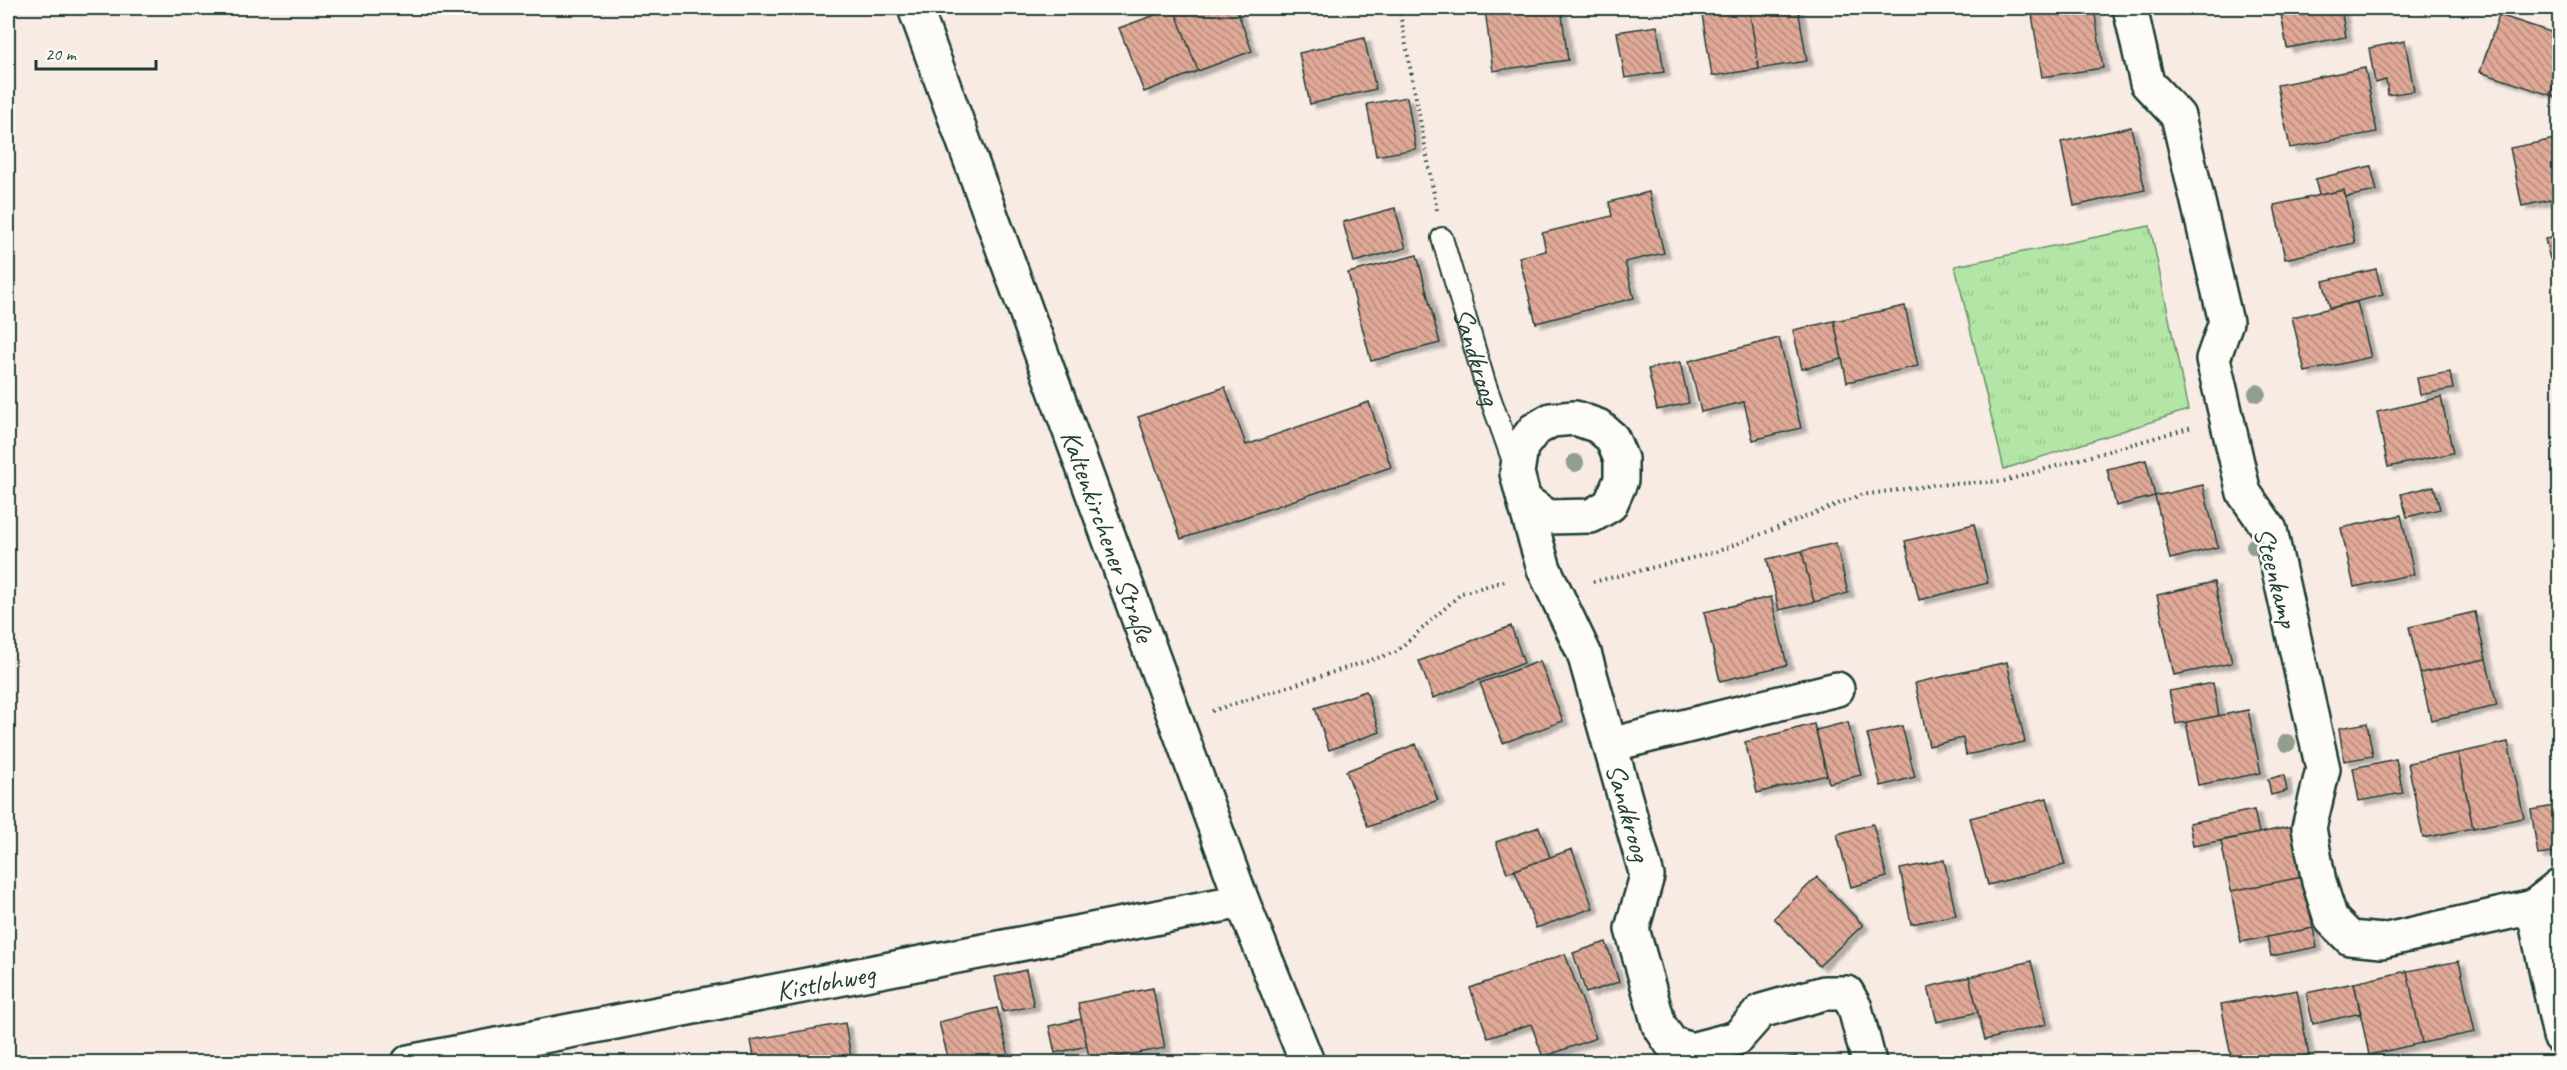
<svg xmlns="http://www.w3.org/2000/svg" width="2567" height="1070" font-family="Caveat,sans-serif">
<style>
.grass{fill:url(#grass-tufts);stroke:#69926d;stroke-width:1.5}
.building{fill:url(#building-back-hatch);stroke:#1f3d34;stroke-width:1.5;filter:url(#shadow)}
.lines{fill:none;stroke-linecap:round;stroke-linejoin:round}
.service-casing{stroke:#1f3d34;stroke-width:24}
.minor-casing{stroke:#1f3d34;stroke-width:38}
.tertiary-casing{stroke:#1f3d34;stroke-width:38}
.path{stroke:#1f3d34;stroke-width:4;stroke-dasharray:1.5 4.5;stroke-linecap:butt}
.service{stroke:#fdfcf7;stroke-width:20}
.minor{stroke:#fdfcf7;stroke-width:33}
.tertiary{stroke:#fdfcf7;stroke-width:33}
.tree{fill:#919e90}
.labels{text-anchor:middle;stroke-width:5;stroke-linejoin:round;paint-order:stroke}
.street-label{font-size:28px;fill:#1f3d34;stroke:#fdfcf7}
</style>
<defs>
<pattern id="grass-tufts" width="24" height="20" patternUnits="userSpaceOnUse" patternTransform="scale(1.5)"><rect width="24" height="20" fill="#b3e6a6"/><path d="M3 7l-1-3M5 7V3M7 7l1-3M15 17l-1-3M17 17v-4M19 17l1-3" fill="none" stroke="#9ac690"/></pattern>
<pattern id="building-back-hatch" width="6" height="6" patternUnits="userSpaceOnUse" patternTransform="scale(1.5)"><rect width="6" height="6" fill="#dfa897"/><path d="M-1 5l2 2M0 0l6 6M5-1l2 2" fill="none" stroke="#b48a7c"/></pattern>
<filter id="shadow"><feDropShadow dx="6" dy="4" stdDeviation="1.5" flood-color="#0004"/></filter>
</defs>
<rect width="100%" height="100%" fill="#f7ebe4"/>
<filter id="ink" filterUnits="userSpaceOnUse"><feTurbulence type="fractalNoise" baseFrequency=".0167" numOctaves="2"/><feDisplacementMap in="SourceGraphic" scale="12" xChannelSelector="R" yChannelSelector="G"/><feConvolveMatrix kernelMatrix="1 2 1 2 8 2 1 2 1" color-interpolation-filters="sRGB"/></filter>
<g filter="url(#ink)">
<!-- grass -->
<path class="grass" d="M2150,226L2188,410L2004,469L1955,266Z"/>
<!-- building -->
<path class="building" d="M1174,8L1198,71L1144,92L1119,28Z
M1174,8H1236L1252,51L1198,71Z
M1501,8H1561L1568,60L1493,71L1485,10Z
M1701,8H1749L1759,69L1712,76Z
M1749,8H1798L1807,61L1759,69Z
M2031,8H2094L2103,68L2042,77Z
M2280,8H2341L2346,37L2287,48Z
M2499,15L2560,35V65L2550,95L2480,72Z
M1657,26L1664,72L1625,78L1617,32Z
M1364,38L1376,89L1310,104L1299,53Z
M2405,41L2414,91L2388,95L2386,80L2375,83L2369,48Z
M2560,65V98L2550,95Z
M2365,68L2377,132L2290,148L2277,85Z
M1407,97L1416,149L1376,156L1367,104Z
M2131,127L2145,190L2074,206L2061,142Z
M2560,138V198L2522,206L2510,148Z
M2371,166L2377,191L2345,197L2344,190L2319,195L2315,179Z
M2344,190L2355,243L2285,259L2274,205Z
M1649,192L1664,253L1625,262L1634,298L1536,323L1519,257L1546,251L1542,233L1612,216L1609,202Z
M1395,208L1406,248L1354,262L1343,222Z
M2560,236V256L2550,259L2545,239Z
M1417,255L1440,343L1371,361L1348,273Z
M2376,269L2383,295L2330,308L2323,281Z
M2357,302L2371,357L2305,372L2292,317Z
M1905,306L1918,366L1847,382L1834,321Z
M1834,321L1842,359L1802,369L1793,330Z
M1779,338L1801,428L1753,440L1744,402L1701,412L1689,361Z
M1680,362L1689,403L1657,410L1648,369Z
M2450,372L2453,389L2420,395L2417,378Z
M1225,387L1246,445L1369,402L1391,467L1181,539L1138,417Z
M2441,397L2453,453L2388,467L2377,412Z
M2146,460L2155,496L2116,506L2107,469Z
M2203,485L2218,547L2170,559L2155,496Z
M2434,486L2440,509L2407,517L2401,494Z
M2401,515L2414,574L2354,587L2341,528Z
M1974,524L1988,583L1919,600L1905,541Z
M1836,543L1848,593L1814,602L1802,551Z
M1802,551L1814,602L1779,610L1767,559Z
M2214,582L2232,663L2174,675L2157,595Z
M1771,597L1787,665L1720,681L1704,612Z
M2475,612L2486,659L2420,673L2409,627Z
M1511,626L1524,663L1433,698L1419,661Z
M2486,659L2497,706L2431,720L2420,673Z
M1540,661L1563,721L1503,743L1480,683Z
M2007,662L2025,742L1966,755L1963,738L1929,746L1915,683Z
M2213,683L2219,716L2176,724L2169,691Z
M1366,691L1380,732L1329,750L1315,708Z
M2248,710L2261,773L2198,785L2186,722Z
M1848,722L1861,775L1829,783L1816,730Z
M2367,723L2373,756L2344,761L2339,728Z
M1814,724L1827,775L1757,793L1745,742Z
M1902,726L1915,777L1881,786L1867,734Z
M2508,742L2524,818L2473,828L2458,753Z
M1416,744L1438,800L1368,827L1346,771Z
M2458,753L2473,828L2423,838L2408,763Z
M2396,759L2403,793L2359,801L2353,768Z
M2284,775L2287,791L2271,795L2268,779Z
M2047,798L2065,865L1988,885L1970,818Z
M2560,805V852L2538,855L2531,810Z
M2254,810L2259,833L2193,846L2189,823Z
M1873,824L1887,877L1851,887L1837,834Z
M2293,826L2303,877L2231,891L2221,841Z
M1539,827L1550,857L1507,873L1496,842Z
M1572,849L1593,908L1536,928L1515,870Z
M1944,860L1956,915L1911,924L1900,869Z
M1817,877L1863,925L1819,966L1774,918Z
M2303,877L2313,928L2241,942L2231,891Z
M2313,928L2317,947L2271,956L2267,937Z
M1606,942L1619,982L1586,993L1573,953Z
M1565,954L1596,1038L1543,1057L1531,1024L1488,1038L1470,988Z
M2031,961L2047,1024L1985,1040L1969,977Z
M2459,961L2475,1032L2422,1043L2407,971Z
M1026,970L1034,1006L1003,1012L995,977Z
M2407,971L2422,1043L2369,1055L2354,983Z
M1969,977L1978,1012L1937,1022L1928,987Z
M2354,983L2361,1013L2313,1024L2306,993Z
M1153,988L1165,1048L1090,1062L1078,1003Z
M2297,990L2310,1062H2232L2221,1004Z
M997,1008L1010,1060L1000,1062H949L939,1022Z
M1081,1019L1087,1046L1055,1053L1049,1026Z
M845,1023L852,1062H755L751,1040Z
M899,1055L900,1062H860Z
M1796,1056L1798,1062H1762Z"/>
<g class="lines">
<!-- service casing -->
<g class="service-casing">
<g id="service">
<path id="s1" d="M1442,238L1485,383L1515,467"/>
</g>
</g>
<!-- minor casing -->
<g class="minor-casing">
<g id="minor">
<path d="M2130,8L2147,83L2178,116L2226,322L2213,359L2244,493L2270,530L2323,769L2309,828L2319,882L2331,919L2350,938L2382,941L2533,907L2560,886"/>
<path id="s2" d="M1524,500L1548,517L1591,516L1610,505L1621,480V459L1612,438L1598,426L1575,418L1551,420L1534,430L1521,447L1517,473L1524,500L1544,569L1584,653L1647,876L1632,929L1659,1025L1671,1043L1691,1050L1737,1038L1761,1011L1824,993H1847L1855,1008L1869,1062"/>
<path d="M1610,745L1837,689"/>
<path d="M2533,907L2560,1036"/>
<path id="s3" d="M409,1062L1242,901"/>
</g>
</g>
<!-- tertiary casing -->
<g class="tertiary-casing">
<g id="tertiary">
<path id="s4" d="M915,8L1242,901L1307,1062"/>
</g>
</g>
<!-- path -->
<path class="path" d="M1399,8L1437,210
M1593,582L1716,552L1861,495L1934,485L2004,481L2192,427
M1212,711L1396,652L1462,593L1508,580"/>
<!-- service -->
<use href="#service" class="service"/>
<!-- minor -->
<use href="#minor" class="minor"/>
<!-- tertiary -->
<use href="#tertiary" class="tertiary"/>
</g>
<!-- trees -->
<g class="tree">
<circle cx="2257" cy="393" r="9"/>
<circle cx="1575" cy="463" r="9"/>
<circle cx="2255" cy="546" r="9"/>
<circle cx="2287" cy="743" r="9"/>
</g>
</g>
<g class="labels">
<!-- street labels -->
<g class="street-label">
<text dy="10" stroke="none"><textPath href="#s1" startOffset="123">Sandkroog</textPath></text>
<text dy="10" stroke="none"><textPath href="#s4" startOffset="562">Kaltenkirchener Straße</textPath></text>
<text transform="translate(2277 577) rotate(75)" y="10">Steenkamp</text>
<text dy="10" stroke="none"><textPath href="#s2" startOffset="658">Sandkroog</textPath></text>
<text dy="10" stroke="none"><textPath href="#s3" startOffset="424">Kistlohweg</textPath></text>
</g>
</g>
<!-- margin -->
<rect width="2567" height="1070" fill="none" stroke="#fdfcf7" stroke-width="30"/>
<rect x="15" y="15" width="2537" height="1040" fill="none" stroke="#1f3d34" stroke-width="2" filter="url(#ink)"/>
<!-- scale -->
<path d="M36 60v9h120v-9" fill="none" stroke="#1f3d34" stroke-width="3"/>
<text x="45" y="60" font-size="18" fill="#1f3d34" stroke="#fdfcf7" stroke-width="4.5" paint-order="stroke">20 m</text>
</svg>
